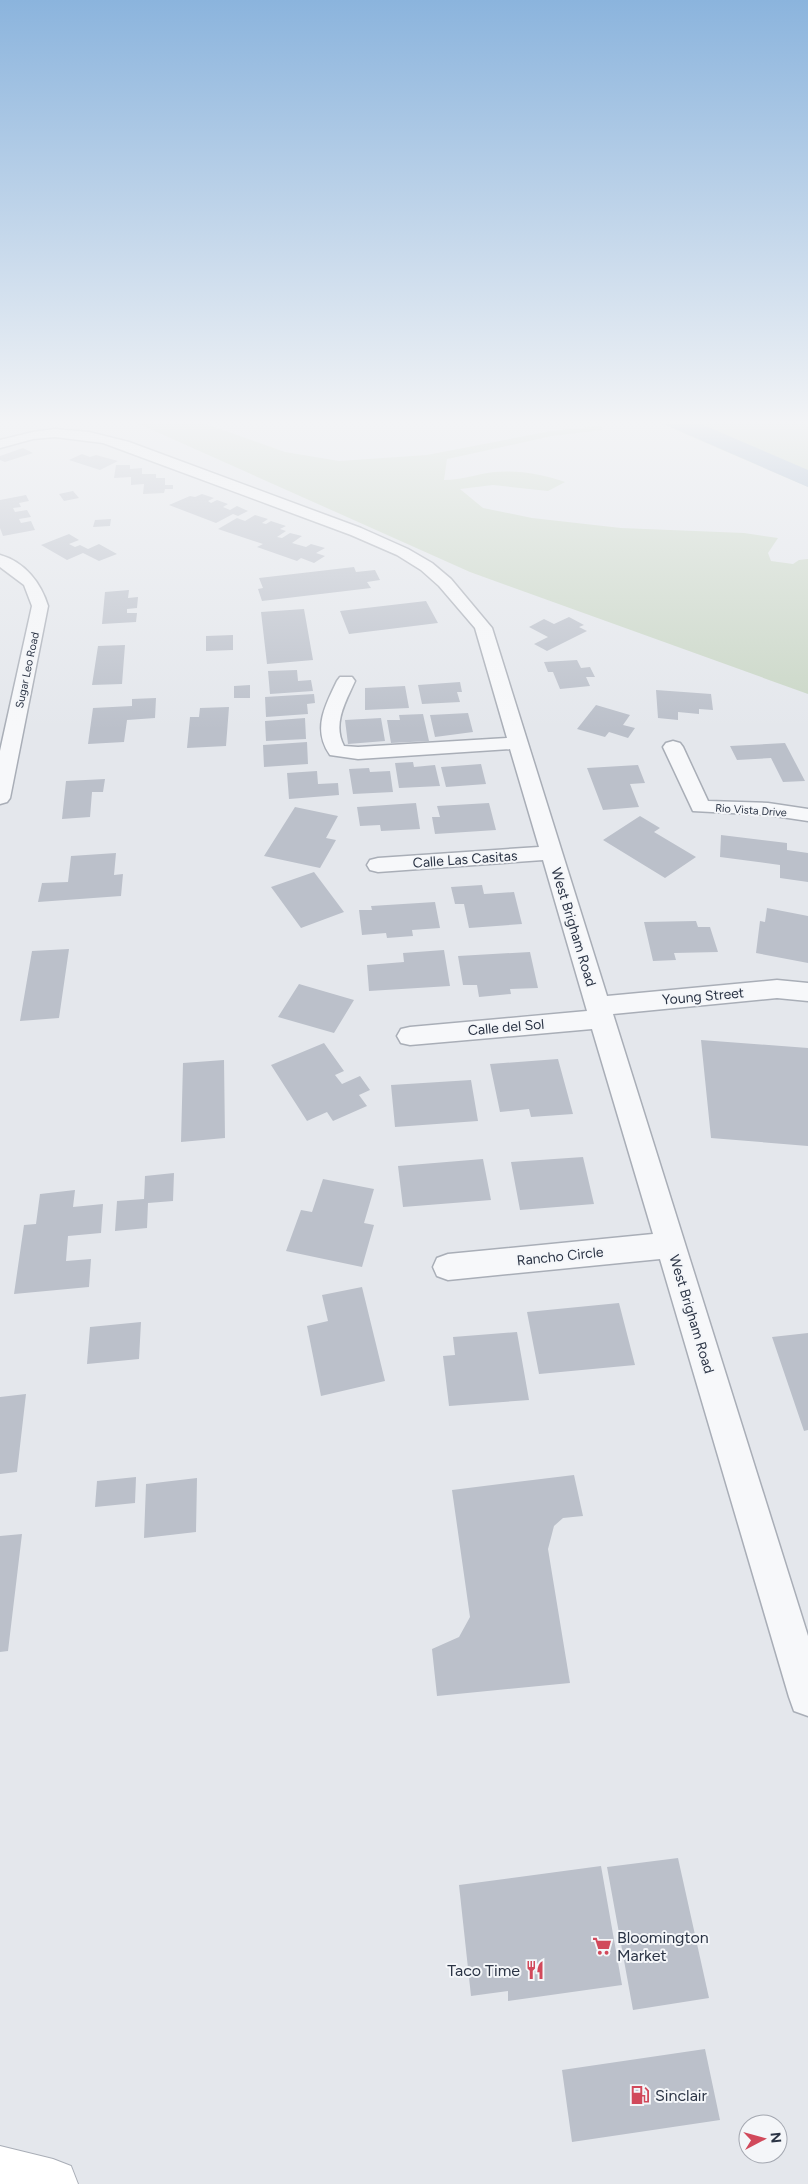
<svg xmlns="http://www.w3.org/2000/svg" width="808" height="2184" font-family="Figtree,sans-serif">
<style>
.green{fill:#c9d6c5}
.water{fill:#9fb4cc}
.building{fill:#bbc0ca}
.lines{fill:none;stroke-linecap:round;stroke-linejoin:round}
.minor-casing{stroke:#a9aeb7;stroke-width:3}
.secondary-casing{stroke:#a9aeb7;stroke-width:2}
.minor{fill:#f7f8fa;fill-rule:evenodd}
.secondary{fill:#fff;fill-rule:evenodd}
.labels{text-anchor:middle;stroke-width:4;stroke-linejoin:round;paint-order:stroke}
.far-street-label{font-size:11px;fill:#2b3445;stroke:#f4f6f9}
.street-label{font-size:14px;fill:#2b3445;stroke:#f4f6f9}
.near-poi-label{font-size:16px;fill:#2b3445;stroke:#f4f6f9;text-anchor:start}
</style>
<rect width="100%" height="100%" fill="#e4e7ec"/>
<!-- green -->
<path class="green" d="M139,424H206L285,452L339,461L427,455L551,431L601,426L602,430L552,436L447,459L444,480C462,480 477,474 494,472C518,470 543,474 565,482L548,491L493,485L460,489L483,508L532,518L621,528L744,533L778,538L768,553L771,561L793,564L799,560L808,559V694L470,572Z
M664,424H808V487L678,431Z"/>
<!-- water -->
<path class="water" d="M664,424H701L808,470V487Z"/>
<!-- building -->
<path class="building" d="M23,448L33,453L5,462L0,460V456Z
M82,454L90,457L96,455L118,461L100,470L69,460Z
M116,465H130V469L142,468V474H156V478H165V485H173V489H165L164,493L143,494L144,484L131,485V477L114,478Z
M73,491L79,498L64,501L59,494Z
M202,494L214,498L208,501L211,503L217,500L228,504L223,507L230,510L237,506L248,511L238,516L233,514L216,523L169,505L190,496L195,497Z
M26,495L29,501L19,503L21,507L13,508L15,512L27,510L31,517L19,519L21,523L31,521L35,530L3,536L0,528V500Z
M255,515L268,519L262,523L266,524L271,521L286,526L280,529L286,531L277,537L282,538L290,533L302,536L292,543L306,547L311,544L325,548L316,553L325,556L314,563L301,558L297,561L257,547L263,544L218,529L237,518L245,521Z
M111,519L110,526L93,527L95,520Z
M69,534L79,540L69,544L75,547L80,545L88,549L99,544L117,554L99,561L83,553L67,560L41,545Z
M354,567L356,572L375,570L380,580L367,582L371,588L262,601L258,589L263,588L259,578Z
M129,590L128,598L138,597L137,608L127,609V613H137L136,622L102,624L105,592Z
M426,601L438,623L349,634L340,611Z
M304,609L313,660L267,664L261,612Z
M569,617L584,625L579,627L587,631L547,651L534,644L548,637L529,627L544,619L554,624Z
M233,635V650L206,651V636Z
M125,645L122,684L92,685L98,646Z
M577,660L581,668L590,667L595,677H586L590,686L560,689L553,672H548L544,662Z
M297,670L298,681L311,680L313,691L270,694L268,671Z
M460,682L462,692H457L460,702L422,704L418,685Z
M250,685V698H234V686Z
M405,686L409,708L365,710V688Z
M656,690L711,694L713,710L699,709V714L678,712V720L658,718Z
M314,694L315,703L307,704L308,714L266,717L265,697Z
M156,698L155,718L127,720L124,742L88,744L93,708L132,706V699Z
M596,705L630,715L623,725L635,728L628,738L609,732L605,737L577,729Z
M229,707L226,746L187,748L190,717H199L200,708Z
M468,713L473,732L435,737L430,715Z
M423,714L429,741L391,743L387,720H400L399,715Z
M305,718L306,739L266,741L265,721Z
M381,718L385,741L348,744L345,720Z
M307,742L308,764L264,767L263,745Z
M785,743L805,781L783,782L771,758L737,760L730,746Z
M413,762L414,767L435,765L440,786L399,788L395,763Z
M481,764L486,784L446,787L441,767Z
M638,765L645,783L630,784L639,807L603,810L587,768Z
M369,768L370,772L390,771L393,792L353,794L349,769Z
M317,771L318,784L338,783L339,795L289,799L287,773Z
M105,779L103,792H92L90,817L62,819L66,781Z
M416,803L420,829L381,831L380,825L360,826L357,807Z
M489,803L496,830L435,834L432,817H440L437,806Z
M295,807L338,816L326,838L336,840L320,868L264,856Z
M640,816L660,828L654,832L696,857L665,878L603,840Z
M721,835L787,843V850L808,853V882L780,878V865L720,857Z
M116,853L114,875L123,874L121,896L38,902L42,883L68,882L71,856Z
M314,872L344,912L301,928L271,887Z
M482,885L484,894L514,892L522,924L469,928L464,904H455L451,887Z
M435,902L440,928L412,930L413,936L387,938L386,933L362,935L359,910H372L371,906Z
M767,908L808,916V963L756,953L760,921L765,922Z
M696,921L698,927H710L718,952L674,953L676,960L653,961L644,922Z
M69,949L59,1018L20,1021L32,951Z
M444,950L450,986L369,991L367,965L404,962L403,953Z
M530,952L538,988L510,989L511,994L479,997L477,985H463L458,956Z
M299,984L354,1000L334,1033L278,1017Z
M701,1040L808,1048V1146L711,1138Z
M324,1043L344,1071L335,1075L342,1084L360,1076L370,1090L359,1095L367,1106L333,1121L327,1112L307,1121L271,1065Z
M558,1059L573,1114L531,1117L529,1109L500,1112L490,1064Z
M224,1060L225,1138L181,1142L183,1063Z
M471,1080L478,1121L395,1127L391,1085Z
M583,1157L594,1204L520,1210L511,1162Z
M483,1159L491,1200L403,1207L398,1166Z
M174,1173L173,1201L148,1203L147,1228L115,1231L117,1201L144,1199L145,1176Z
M323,1179L374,1189L364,1223L374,1225L362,1267L286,1251L301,1210L312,1212Z
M75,1190L73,1207L103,1204L101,1233L68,1236L66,1261L91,1259L89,1287L14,1294L24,1225L36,1224L40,1194Z
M362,1287L385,1381L321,1396L307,1326L328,1321L322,1295Z
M619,1303L635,1365L539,1374L527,1312Z
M141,1322L139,1359L87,1364L90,1327Z
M517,1332L529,1400L449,1406L443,1356L455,1355L453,1337Z
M808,1333V1430L804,1431L772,1337Z
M26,1394L17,1472L0,1474V1397Z
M574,1475L583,1516L563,1518L554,1526L548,1549L570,1683L437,1696L432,1649L459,1637L470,1617L452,1490Z
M136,1477L135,1503L95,1507L97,1481Z
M197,1478L196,1532L144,1538L146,1484Z
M22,1534L8,1651L0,1652V1536Z
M678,1858L709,1998L633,2010L607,1867Z
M601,1866L622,1985L508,2001V1991L471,1996L459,1885Z
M705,2049L720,2120L572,2142L562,2070Z"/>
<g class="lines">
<!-- minor casing -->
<g class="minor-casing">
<path id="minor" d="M55,429L89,432L129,442L361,528L408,549L432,563L451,579L492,628L607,996L777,980L808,983V1001L777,998L613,1014L808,1636V1716L794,1711L789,1697L660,1259L448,1280L437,1276L433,1267L437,1258L448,1254L653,1234L592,1029L410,1045L401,1043L397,1036L401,1029L410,1027L587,1011L543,860L378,872L370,870L367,865L370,860L378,858L539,847L510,749L358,759L330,755C312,729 325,706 337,681L340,677H352L355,681C346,701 332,724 344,746L358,747L507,738L475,628L439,586L421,570L397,555L351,535L103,443L55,437L33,439L0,448V440L33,432Z
M0,555C25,562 41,583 48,606L10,798L7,802L0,804V751L32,606L24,585L0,567Z
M673,741L680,743L683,747L708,801L768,803L808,809V821L768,815L693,811L663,747L666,743Z"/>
</g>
<!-- secondary casing -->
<g class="secondary-casing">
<path id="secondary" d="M0,2146L53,2159L71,2166L78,2184H0Z"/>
</g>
<!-- minor -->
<use href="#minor" class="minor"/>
<!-- secondary -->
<use href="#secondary" class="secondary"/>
</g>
<!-- sky -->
<linearGradient id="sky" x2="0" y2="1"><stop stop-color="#8bb4dd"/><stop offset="0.58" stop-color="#f3f4f6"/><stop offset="1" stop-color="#f3f4f6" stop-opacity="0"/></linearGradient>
<rect width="808" height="729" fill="url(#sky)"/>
<!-- icons -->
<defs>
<g id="supermarket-bare" transform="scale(1.5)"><path d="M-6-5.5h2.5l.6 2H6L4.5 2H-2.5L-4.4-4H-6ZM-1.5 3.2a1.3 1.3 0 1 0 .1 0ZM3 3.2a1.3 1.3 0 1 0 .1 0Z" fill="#d1495b" stroke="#f4f6f9" stroke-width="2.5" paint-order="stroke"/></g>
<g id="restaurant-bare" transform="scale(1.5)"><path d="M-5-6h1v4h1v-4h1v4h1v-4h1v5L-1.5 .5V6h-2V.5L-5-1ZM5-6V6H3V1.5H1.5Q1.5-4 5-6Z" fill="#d1495b" stroke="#f4f6f9" stroke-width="2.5" paint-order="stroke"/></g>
<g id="fuel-bare" transform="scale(1.5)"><path d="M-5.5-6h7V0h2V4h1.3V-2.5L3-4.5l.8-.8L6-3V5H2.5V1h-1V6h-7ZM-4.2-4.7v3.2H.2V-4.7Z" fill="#d1495b" stroke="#f4f6f9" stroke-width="2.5" paint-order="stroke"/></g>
</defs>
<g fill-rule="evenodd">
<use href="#supermarket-bare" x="602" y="1946"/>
<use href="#restaurant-bare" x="535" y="1970"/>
<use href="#fuel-bare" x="640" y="2095"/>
</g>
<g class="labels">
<!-- far-street labels -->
<g class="far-street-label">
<text transform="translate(27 670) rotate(-78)" y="4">Sugar Leo Road</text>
<text transform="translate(751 810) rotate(4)" y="4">Rio Vista Drive</text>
</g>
<!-- street labels -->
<g class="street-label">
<text transform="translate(465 859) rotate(-4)" y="5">Calle Las Casitas</text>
<text transform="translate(574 927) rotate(73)" y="5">West Brigham Road</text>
<text transform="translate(703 996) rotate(-5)" y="5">Young Street</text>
<text transform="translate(506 1027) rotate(-5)" y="5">Calle del Sol</text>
<text transform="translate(560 1256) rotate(-6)" y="5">Rancho Circle</text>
<text transform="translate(692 1314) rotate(73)" y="5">West Brigham Road</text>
</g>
<!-- near-poi labels -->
<g class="near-poi-label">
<text x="617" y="1943">Bloomington<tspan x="617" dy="18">Market</tspan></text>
<text x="520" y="1976" text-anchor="end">Taco Time</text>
<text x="655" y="2101">Sinclair</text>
</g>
</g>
<!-- north arrow -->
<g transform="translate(763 2139) rotate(84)"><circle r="24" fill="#f4f6f9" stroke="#a4a8b1"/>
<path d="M0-4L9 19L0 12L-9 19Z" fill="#d1495b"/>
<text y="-8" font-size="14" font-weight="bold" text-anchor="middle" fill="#2b3445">N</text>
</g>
</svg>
